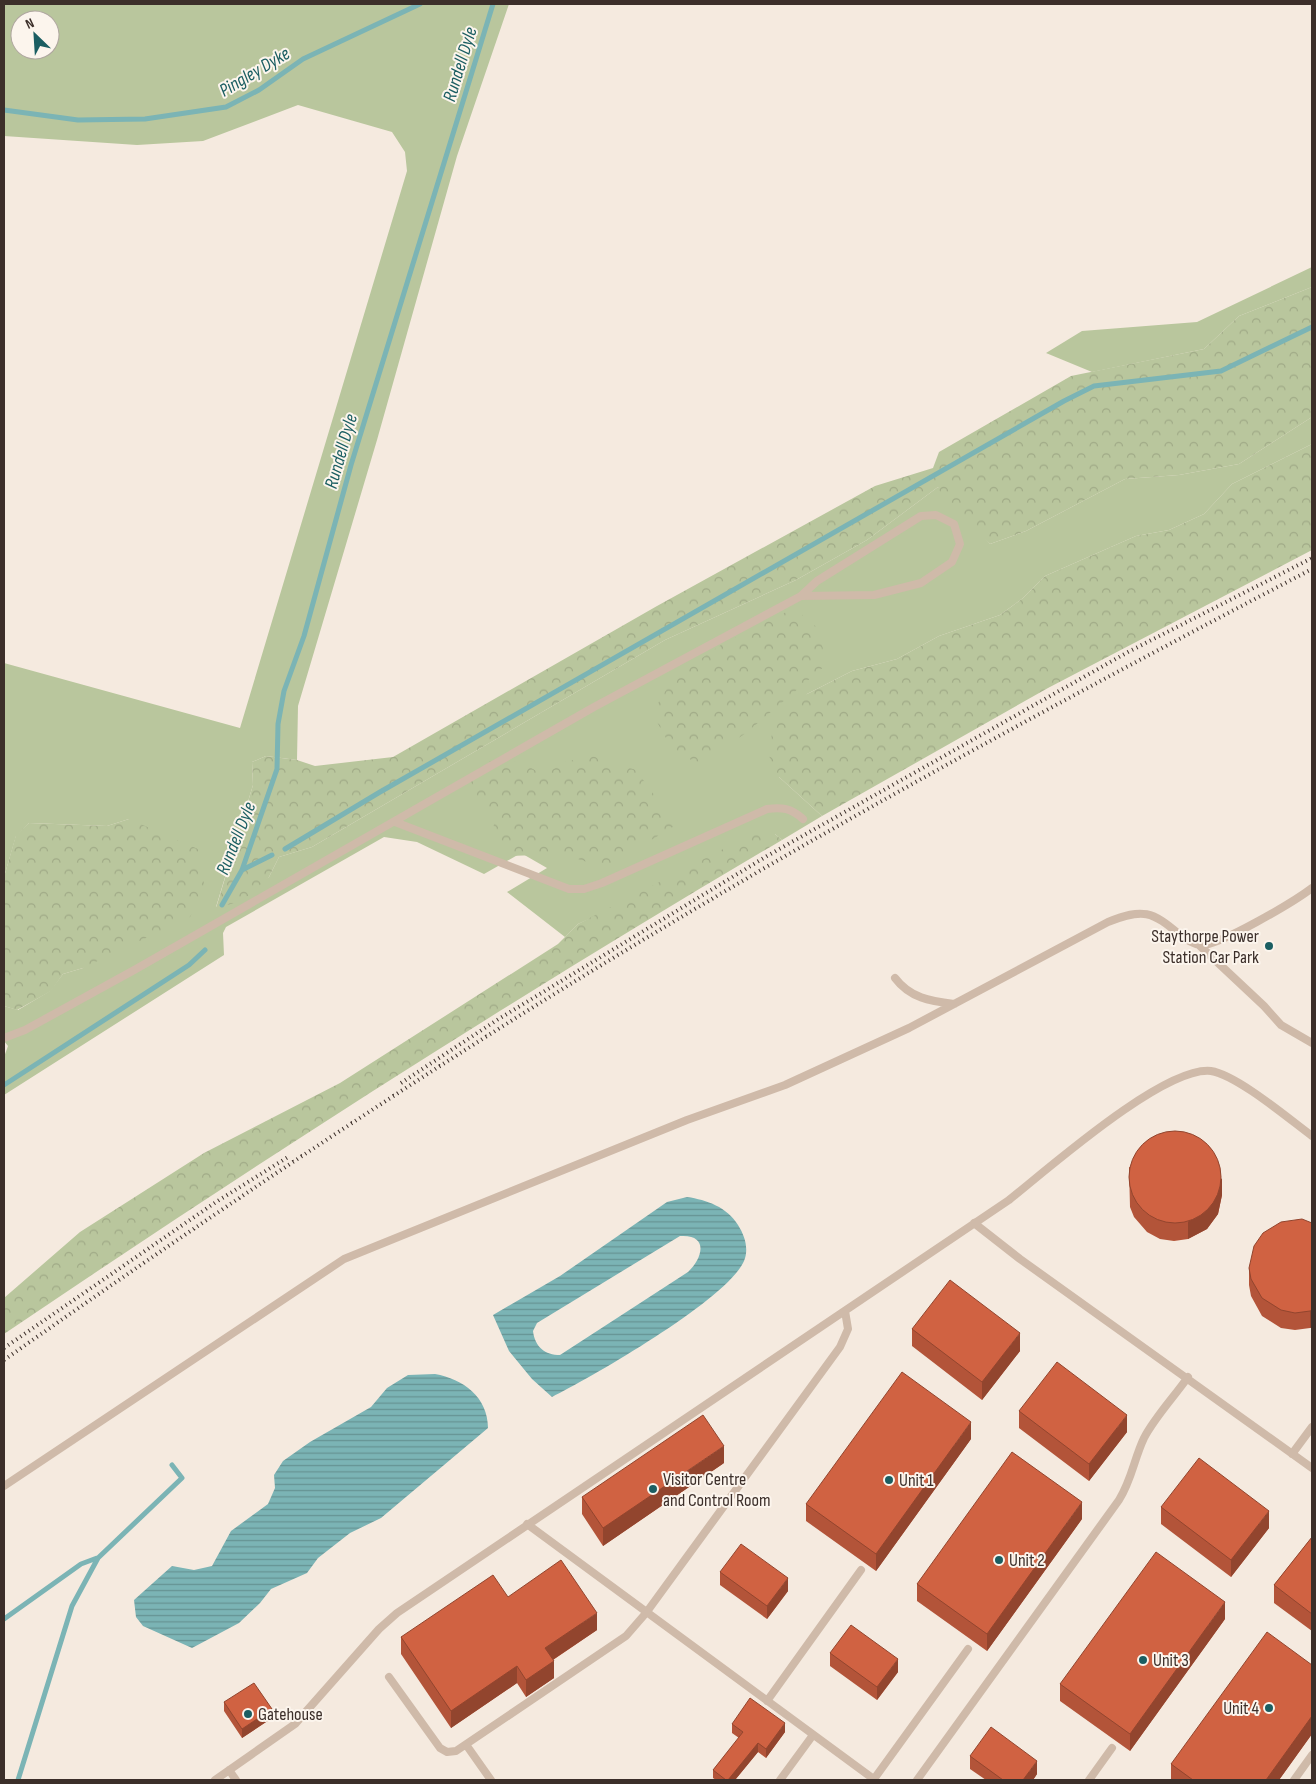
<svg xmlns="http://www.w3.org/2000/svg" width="1316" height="1784" font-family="'Sofia Sans Condensed',sans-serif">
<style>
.green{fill:#b9c69d;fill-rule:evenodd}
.forest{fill:url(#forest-crowns)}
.water{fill:url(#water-rules);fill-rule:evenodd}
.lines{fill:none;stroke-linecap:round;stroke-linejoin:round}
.stream{stroke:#7bb4b5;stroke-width:5}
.lane{stroke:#cfbaa9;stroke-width:8}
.rail{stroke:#3c2f2a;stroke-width:4;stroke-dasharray:1 4;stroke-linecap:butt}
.wall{fill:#b35439}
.shaded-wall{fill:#92452e}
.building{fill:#d06242;stroke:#92452e}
.poi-dot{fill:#1b5e62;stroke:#fcf5ed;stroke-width:2}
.labels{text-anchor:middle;stroke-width:4;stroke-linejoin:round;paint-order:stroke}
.poi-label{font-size:18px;fill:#3c2f2a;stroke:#fcf5ed;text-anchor:start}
.water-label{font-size:19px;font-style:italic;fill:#1b5e62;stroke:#fcf5ed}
</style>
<defs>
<pattern id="forest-crowns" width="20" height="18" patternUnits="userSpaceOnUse" patternTransform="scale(1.25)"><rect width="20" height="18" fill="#b9c69d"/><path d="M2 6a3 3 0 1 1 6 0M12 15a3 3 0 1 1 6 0" fill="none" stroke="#a0aa87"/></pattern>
<pattern id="water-rules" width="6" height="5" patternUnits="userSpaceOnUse" patternTransform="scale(1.25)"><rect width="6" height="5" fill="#7bb4b5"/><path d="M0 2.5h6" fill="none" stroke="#669393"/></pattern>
</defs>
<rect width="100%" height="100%" fill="#f5eadf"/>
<!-- green -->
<path class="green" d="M4,4H509L457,156L377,440L298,706L297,760L266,756L252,762L253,785L216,907L269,877L279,857L312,847L665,640L796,580L867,540L938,487L990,544L1026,531L1125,479L1179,475L1239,464L1312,417V444L1232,484L1204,514L1169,530L1136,536L1045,576L1023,598L1000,615L939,636L897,659L852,671L807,694L779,777L822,816L782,840L775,834L578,924L565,937L507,892L547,868L521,853L484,874L417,842L384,837L226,927L223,933L224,955L4,1095V1057L8,1046L4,1041V1006L18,1010L50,991L63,974L83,968L129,819L107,826L29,823L16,836L4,877V663L240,728L407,171L405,152L392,132L298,105L203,141L137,145L4,136ZM20,20H50V50H20Z
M1312,267V287L1239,316L1204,349L1092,372L1046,353L1082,331L1197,322Z"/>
<!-- forest -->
<path class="forest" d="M1312,287V417L1239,464L1179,475L1125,479L1026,531L990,544L946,505L938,487L867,540L796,580L665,640L312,847L279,857L269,877L242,901L216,908L253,785L252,762L266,756L297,760L315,766L393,757L657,606L875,486L933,468L939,452L1071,376L1204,349L1239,316Z
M1312,444V550L1048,688L822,816L779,777L769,756L774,717L807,694L852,671L897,659L939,636L1000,615L1023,598L1045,576L1136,536L1169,530L1204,514L1232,484Z
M794,608L819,629L826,665L746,733L699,765L671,747L652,713L674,677L721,645Z
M592,756L636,770L676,825L605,868L563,854L510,856L491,841L494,824L478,798L467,773L481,761L520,762L544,775L565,762Z
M129,819L198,849L205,889L190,917L83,968L63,974L51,991L17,1010L4,1006V877L16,835L29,823L107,826Z
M758,831L775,834L782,840C517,996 258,1162 4,1334V1298L80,1232L204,1153L340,1083L558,944L578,924Z"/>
<!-- water -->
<path class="water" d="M687,1197C707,1200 727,1207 738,1225C745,1236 749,1249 744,1261C728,1299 592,1377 552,1397L532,1379L509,1351L493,1315L560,1276L667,1202ZM680,1236C709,1234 703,1258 688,1272L560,1355C545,1355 535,1347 533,1331L537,1323Z
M435,1374C463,1379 488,1397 488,1428L381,1518L350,1533L318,1558L307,1573L271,1589L260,1603L239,1623L192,1648L143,1626L136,1617L134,1600L172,1566L194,1570L212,1566L231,1531L268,1504L275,1488L274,1475L283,1461L310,1442L371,1407L387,1388L408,1375Z"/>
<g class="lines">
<!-- stream -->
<path class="stream" d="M4,110L78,120L145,119L226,107L259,90L303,59L420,4
M285,849L380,792L1064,401L1094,386L1221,371L1312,327
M242,870L272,855
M222,905L242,870L277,769L278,724L284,691L304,636L351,465L493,4
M4,1085L189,965L205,950
M4,1619L81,1564L97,1558
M18,1780L72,1606L98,1558L182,1478L172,1465"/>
<!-- lane -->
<path class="lane" d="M395,822L569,889H584L602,883L767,809C782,807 791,808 803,819
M1199,945L1264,1006L1281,1025L1312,1043
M895,978C910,998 930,1001 954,1004
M4,1038L25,1030L136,969L594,707L801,596L817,581L921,516L936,515L954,524L960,544L952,562L921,583L874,595L801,596
M974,1223L1020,1259L1312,1468
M1292,1454L1312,1427
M4,1486L344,1259L687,1120L785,1085L909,1028L1108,922C1143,908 1152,911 1180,935C1185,939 1193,944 1200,945C1218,947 1295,901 1312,888
M527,1524L875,1780
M389,1677L440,1748L447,1752L456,1751L626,1636L646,1613L840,1347L848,1329L845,1311
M767,1701L861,1570
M467,1746L491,1780
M229,1770L236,1780
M874,1779L968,1649
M215,1780L295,1724L379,1629L397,1613L1009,1200C1048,1169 1164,1066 1211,1071C1237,1075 1289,1119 1312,1136
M780,1780L813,1735
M917,1780L1119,1500C1132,1479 1134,1459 1144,1438C1155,1417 1174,1397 1188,1377
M1089,1780L1112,1748
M1294,1780L1312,1755"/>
<!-- rail -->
<path class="rail" d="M401,1083L497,1020L767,856L1128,652L1312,558
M4,1348L216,1202L288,1157
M4,1360C222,1207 444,1058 673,922C882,797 1096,682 1312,569"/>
</g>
<!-- wall -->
<path class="wall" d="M1129,1167L1222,1195L1218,1214L1207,1229L1188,1239L1174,1241L1160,1239L1147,1232L1134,1217L1130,1207Z
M1312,1223V1327L1310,1328L1295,1330L1281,1328L1262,1316L1251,1296L1249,1285V1268Z
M912,1329L1020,1351L982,1400L912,1346Z
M1019,1411L1127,1432L1089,1481L1019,1428Z
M971,1439L876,1571L806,1521V1504Z
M724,1463L603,1546L582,1514V1497Z
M1161,1507L1269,1528L1231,1577L1161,1524Z
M1082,1519L987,1651L917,1601V1584Z
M1312,1537V1631L1274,1603V1585Z
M720,1572L788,1591L767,1619L720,1585Z
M508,1597L597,1630L553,1660L554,1678L526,1697L517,1683L451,1728L401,1654V1637Z
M1225,1619L1130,1751L1060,1701V1684Z
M830,1653L898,1672L877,1700L830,1666Z
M1312,1665V1734L1279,1780H1171V1764Z
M224,1702L272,1718L242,1738L224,1711Z
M732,1724L785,1732L766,1758L758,1752L735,1780H716L713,1778V1770L739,1738L732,1733Z
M970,1756L1037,1774L1033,1780H986L970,1769Z"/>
<!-- shaded-wall -->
<path class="shaded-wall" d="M1222,1178V1195L1218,1214L1207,1229L1188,1239V1222Z
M1312,1310V1327L1310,1328V1311Z
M1020,1333V1351L982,1400V1382Z
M1127,1415V1432L1089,1481V1464Z
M971,1422V1439L876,1571V1554Z
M724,1446V1463L603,1546V1528Z
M1082,1502V1519L987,1651V1634Z
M1269,1511V1528L1231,1577V1560Z
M788,1578V1591L767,1619V1606Z
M1225,1602V1619L1130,1751V1734Z
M597,1613V1630L545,1665V1648Z
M898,1659V1672L877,1700V1687Z
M554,1661V1678L526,1697V1680Z
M517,1666V1683L451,1728V1711Z
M272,1709V1718L242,1738V1729Z
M1312,1716V1734L1279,1780H1266Z
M785,1723V1732L766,1758V1749Z
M758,1743V1752L735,1780H728Z
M1037,1761V1774L1033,1780H1023Z"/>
<!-- building -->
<path class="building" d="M1129 1177a46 46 0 1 1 92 0a46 46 0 1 1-92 0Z
M1302,1219L1312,1223V1310L1310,1311L1295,1313L1281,1310L1262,1298L1251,1279L1249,1268L1254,1246L1263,1233L1281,1222Z
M950,1280L1020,1333L982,1382L912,1329Z
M1057,1362L1127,1415L1089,1464L1019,1411Z
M902,1372L971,1422L876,1554L806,1504Z
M703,1415L724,1446L603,1528L582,1497Z
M1012,1452L1082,1502L987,1634L917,1584Z
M1199,1458L1269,1511L1231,1560L1161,1507Z
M1312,1537V1614L1274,1585Z
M741,1544L788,1578L767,1606L720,1572Z
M1156,1552L1225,1602L1130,1734L1060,1684Z
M561,1560L597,1613L545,1648L554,1661L526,1680L517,1666L451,1711L401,1637L493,1575L508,1597Z
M851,1625L898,1659L877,1687L830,1653Z
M1267,1632L1312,1665V1716L1266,1780H1193L1171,1764Z
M254,1683L272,1709L242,1729L224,1702Z
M750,1698L785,1723L766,1749L758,1743L728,1780H726L713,1770L743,1732L732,1724Z
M991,1727L1037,1761L1023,1780H1003L970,1756Z"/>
<!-- markers -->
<g class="poi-dot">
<circle cx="1269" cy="946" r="5"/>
<circle cx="889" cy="1480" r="5"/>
<circle cx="653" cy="1489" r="5"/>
<circle cx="999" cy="1560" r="5"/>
<circle cx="1143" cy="1660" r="5"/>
<circle cx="1269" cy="1708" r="5"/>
<circle cx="248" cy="1714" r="5"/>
</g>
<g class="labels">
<!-- poi labels -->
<g class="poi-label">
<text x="1259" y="942" text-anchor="end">Staythorpe Power<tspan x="1259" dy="21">Station Car Park</tspan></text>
<text x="663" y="1485">Visitor Centre<tspan x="663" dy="21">and Control Room</tspan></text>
<text x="899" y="1486">Unit 1</text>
<text x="1009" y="1566">Unit 2</text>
<text x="1153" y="1666">Unit 3</text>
<text x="1259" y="1714" text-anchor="end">Unit 4</text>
<text x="258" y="1720">Gatehouse</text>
</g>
<!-- water labels -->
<g class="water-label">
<text transform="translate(459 64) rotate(-73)" y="7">Rundell Dyle</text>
<text transform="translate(254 71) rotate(-31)" y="7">Pingley Dyke</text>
<text transform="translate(340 451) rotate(-74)" y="7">Rundell Dyle</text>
<text transform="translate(235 838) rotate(-68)" y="7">Rundell Dyle</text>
</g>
</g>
<!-- border -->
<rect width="1316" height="1784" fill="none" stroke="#3c2f2a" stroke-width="10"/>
<!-- north arrow -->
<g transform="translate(35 35) rotate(335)"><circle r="24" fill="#fcf5ed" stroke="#afa69f"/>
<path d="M0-4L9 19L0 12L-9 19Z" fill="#1b5e62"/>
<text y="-8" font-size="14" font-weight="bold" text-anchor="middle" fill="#3c2f2a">N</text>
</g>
</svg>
